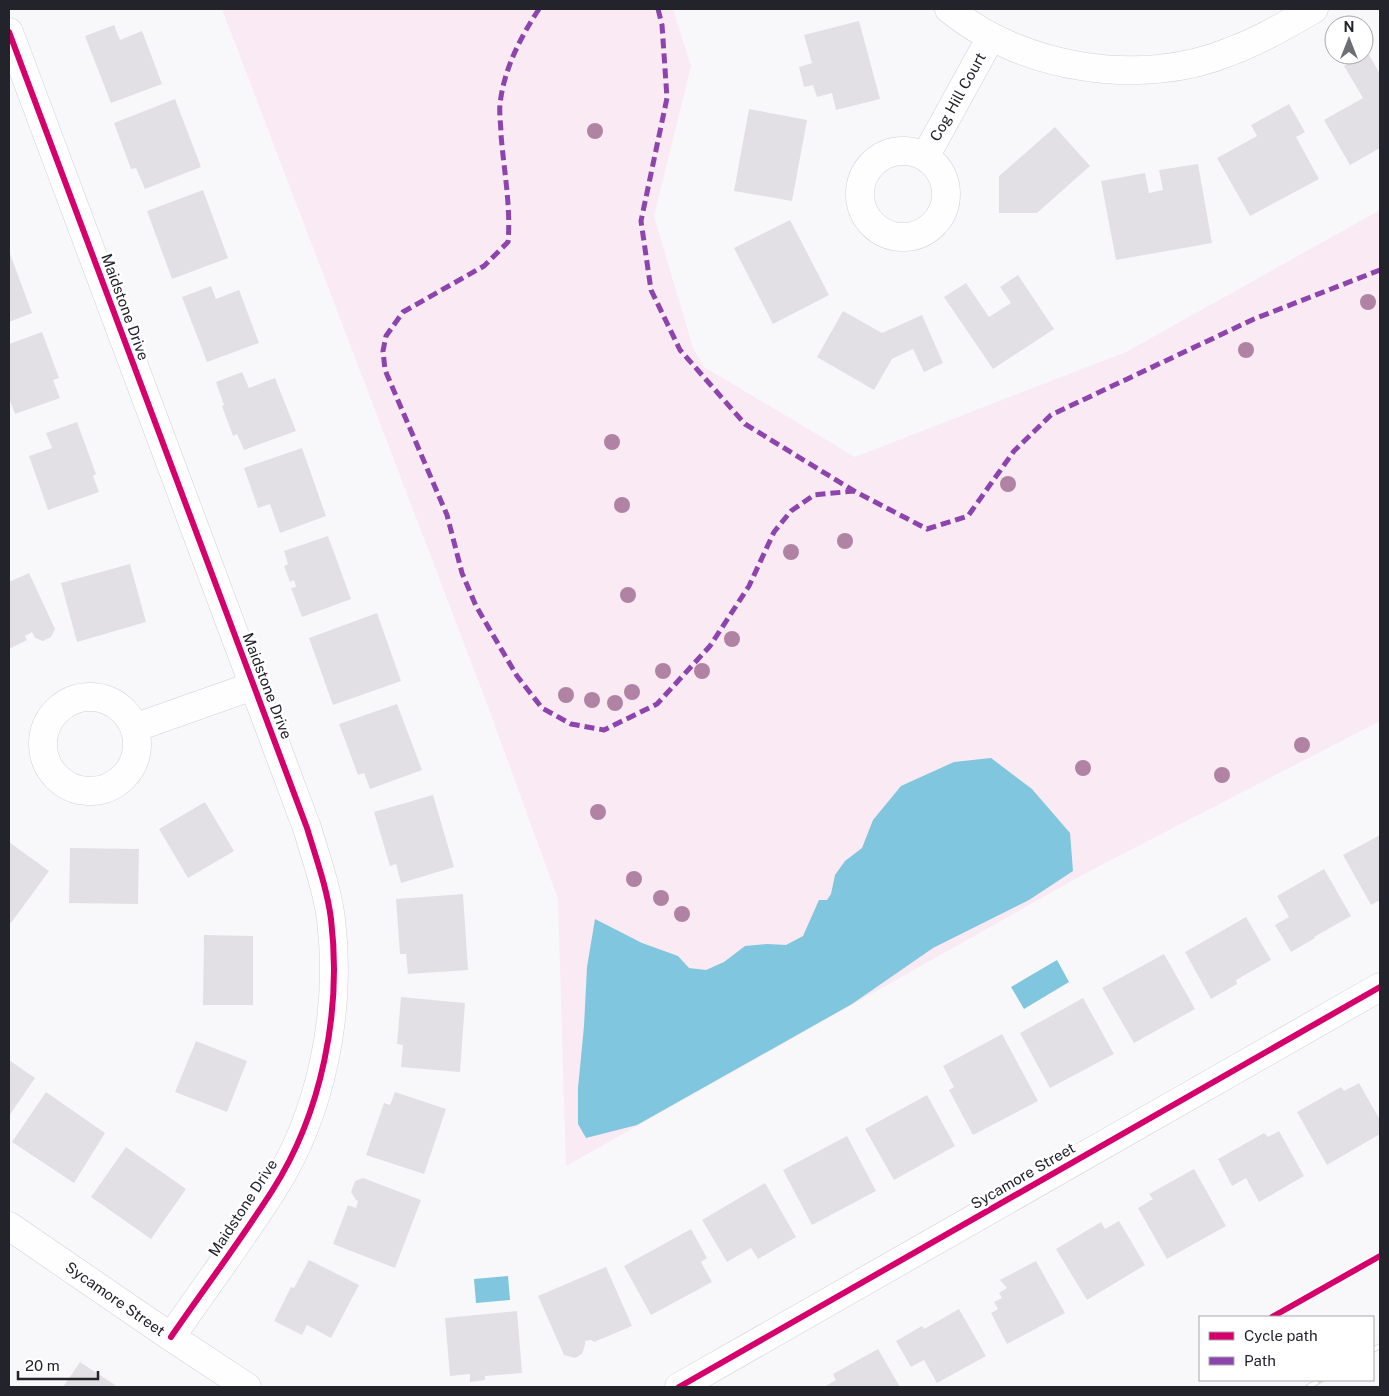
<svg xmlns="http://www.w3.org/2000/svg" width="1389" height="1396" font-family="'Public Sans',sans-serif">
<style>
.green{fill:#f9eaf4}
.water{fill:#7fc6de}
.building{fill:#e2e0e5}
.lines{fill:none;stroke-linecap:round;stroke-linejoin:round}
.street-casing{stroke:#d0d1d6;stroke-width:29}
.street{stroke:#fefefe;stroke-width:28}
.rail-casing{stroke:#dadadc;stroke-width:5.5}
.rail{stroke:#fff;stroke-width:4;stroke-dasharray:11;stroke-linecap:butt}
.quiet{stroke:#8e44ad;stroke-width:5;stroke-dasharray:10 5;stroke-linecap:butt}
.cycleway-casing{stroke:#fff;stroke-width:9}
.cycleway{stroke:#d6006c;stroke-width:6}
.tree{fill:#b082a4}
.labels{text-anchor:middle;stroke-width:5;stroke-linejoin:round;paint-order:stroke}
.street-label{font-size:15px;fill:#22232b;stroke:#fff}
</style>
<rect width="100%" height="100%" fill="#f8f8fb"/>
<!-- green -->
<path class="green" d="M222,9H673L691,66L654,216L693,348L704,367L855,457L1126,352L1380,210V721L1084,874L566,1166L558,899L486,701Z"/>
<!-- water -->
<path class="water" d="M991,758L1032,789L1070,833L1073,871L1029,900L933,948L852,1004L637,1125L586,1138L578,1124V1088L584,1026L587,967L595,919L642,943L678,956L689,968L706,970L724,962L745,946L767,944L786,945L803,936L819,900H827L831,894L835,875L845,861L862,848L873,820L901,786L954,762Z
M1057,960L1069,982L1024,1009L1011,987Z
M508,1276L510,1300L476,1303L474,1279Z"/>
<!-- building -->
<path class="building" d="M859,21L880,99L836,110L832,93L817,97L813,85L804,87L799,67L812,63L804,35Z
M114,25L120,40L142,31L162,84L111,103L85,36Z
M1368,53L1380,74V148L1350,165L1324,120L1363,98L1344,66Z
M175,99L201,167L145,189L136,168L131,169L114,123Z
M1289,104L1305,132L1296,137L1319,179L1250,216L1217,158L1257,136L1251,125Z
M749,109L807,120L792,201L734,191Z
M1055,127L1090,166L1037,213H999V176Z
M1198,164L1212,243L1116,260L1101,181L1145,173L1149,193L1163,190L1159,170Z
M203,190L228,258L172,279L147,211Z
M790,220L829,295L773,324L734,248Z
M9,251L32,313L9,322Z
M1018,275L1054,329L993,369L944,297L966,283L989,317L1011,303L1000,287Z
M211,286L216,299L239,290L259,343L207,362L182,297Z
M843,311L882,333L922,315L943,363L924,372L913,349L892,359L874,390L817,357Z
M42,332L59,378L53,380L60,398L15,414L9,398V344Z
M242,372L249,388L275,378L296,431L244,450L237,434L233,436L222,406L224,405L216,382Z
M77,422L96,474L93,476L99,492L48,510L29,456L52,448L46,433Z
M302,448L326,516L280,533L270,504L258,508L244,468Z
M328,536L351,599L302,617L291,588L296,587L294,580L290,582L284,566L288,564L284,551Z
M130,564L146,622L77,642L61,583Z
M29,573L55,629L51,637L43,641L35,638L32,632L25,636L27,640L9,649V582Z
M377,613L401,681L333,705L309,638Z
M397,704L422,770L370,789L364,773L358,775L339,724Z
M433,795L454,867L401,883L396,864L390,866L374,812Z
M205,802L234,851L188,878L159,829Z
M1380,835V900L1371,905L1343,855Z
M9,842L49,871L11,923L9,922Z
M70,848L139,849L138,904L69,903Z
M1324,869L1351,916L1314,937L1315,938L1291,952L1275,925L1289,917L1277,896Z
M463,894L468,970L408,974L406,954H400L396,899Z
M1246,917L1271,960L1236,980L1237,984L1211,999L1185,952Z
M204,935L253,936V1005H203Z
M1164,954L1195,1009L1134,1043L1102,988Z
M401,997L465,1003L460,1072L401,1067L403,1045L397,1044Z
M1083,998L1114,1054L1050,1088L1020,1033Z
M1002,1034L1038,1101L973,1135L949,1090L954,1087L943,1066Z
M196,1041L247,1061L227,1112L175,1092Z
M9,1060L35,1078L9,1116Z
M1359,1083L1380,1120V1134L1327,1165L1297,1112L1341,1087L1344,1091Z
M46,1092L105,1133L74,1183L12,1142Z
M395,1092L446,1109L424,1174L366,1155L384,1103L390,1105Z
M927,1095L955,1146L894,1180L865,1129Z
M1279,1131L1304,1176L1259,1202L1246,1178L1232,1186L1218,1159L1264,1133L1268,1137Z
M847,1136L876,1191L812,1225L783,1170Z
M126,1147L186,1189L151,1239L91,1197Z
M1194,1169L1226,1226L1167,1259L1138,1208L1153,1199L1149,1194Z
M363,1178L421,1200L395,1268L333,1244L348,1205L356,1208L358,1201L356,1200L351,1192L355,1181Z
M765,1183L796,1237L758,1259L751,1248L727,1262L702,1220Z
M1119,1221L1145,1265L1087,1300L1056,1249L1101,1222L1105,1229Z
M691,1229L707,1258L701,1262L712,1282L651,1315L624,1266Z
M309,1260L359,1285L331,1338L307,1325L302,1335L274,1321L291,1287L294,1288Z
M1036,1261L1065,1313L1007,1344L991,1313L998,1309L994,1302L1002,1298L999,1293L1007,1288L1000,1280Z
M606,1267L632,1326L594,1342L591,1340L585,1341V1345L582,1354L575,1358L564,1355L538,1296Z
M959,1309L986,1356L937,1383L924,1360L911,1367L896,1341L922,1326L924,1329Z
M517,1311L522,1373L485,1376V1380L470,1382V1374L450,1376L445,1318Z
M878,1349L900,1387H824L836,1380L833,1374Z
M80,1362L115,1385L114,1387H63Z"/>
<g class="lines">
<!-- street casing -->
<g class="street-casing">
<path id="street" d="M949,9C1022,69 1141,88 1229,52C1259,41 1286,25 1314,9
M9,32L307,828C316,858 327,888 331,919C342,1011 322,1113 272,1191C240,1241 204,1289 171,1337
M860 194a43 43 0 1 1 86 0a43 43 0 1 1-86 0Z
M925,157L991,37
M43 744a47 47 0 1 1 94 0a47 47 0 1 1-94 0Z
M134,728L253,686
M9,1226L171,1337L247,1387
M679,1387L1380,987"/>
</g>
<!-- street -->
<use href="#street" class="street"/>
<!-- rail casing -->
<g class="rail-casing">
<path id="rail" d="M1373,1350L1380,1346
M1308,1387L1321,1380"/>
</g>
<!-- rail -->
<use href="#rail" class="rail"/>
<!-- quiet -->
<path class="quiet" d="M539,9C520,38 504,69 500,104C499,114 501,125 501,135C504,171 511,207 508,242L484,266L403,312L386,336L383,351L385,370L447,515L462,573L476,606L517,676L542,708L571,724L604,730L657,704L710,646L749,586L774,532L791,511L814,495L854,491
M658,9L662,25L667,98L641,221L651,290L680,350L745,424L854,491L927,529L968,516L1014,451L1051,415L1254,319L1380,270"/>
<!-- cycleway casing -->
<g class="cycleway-casing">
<path id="cycleway" d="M9,32L307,828C316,858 327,888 331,919C342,1011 322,1113 272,1191C240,1241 204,1289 171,1337
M1272,1317L1380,1256
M679,1387L1380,987"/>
</g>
<!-- cycleway -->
<use href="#cycleway" class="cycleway"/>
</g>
<!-- trees -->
<g class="tree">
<circle cx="595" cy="131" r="8"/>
<circle cx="1368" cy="302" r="8"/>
<circle cx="1246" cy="350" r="8"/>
<circle cx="612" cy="442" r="8"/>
<circle cx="1008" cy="484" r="8"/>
<circle cx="622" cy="505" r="8"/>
<circle cx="845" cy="541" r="8"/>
<circle cx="791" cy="552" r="8"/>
<circle cx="628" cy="595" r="8"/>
<circle cx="732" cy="639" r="8"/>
<circle cx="663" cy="671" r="8"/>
<circle cx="702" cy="671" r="8"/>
<circle cx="632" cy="692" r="8"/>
<circle cx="566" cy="695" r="8"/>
<circle cx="592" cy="700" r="8"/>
<circle cx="615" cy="703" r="8"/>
<circle cx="1302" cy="745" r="8"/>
<circle cx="1083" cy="768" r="8"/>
<circle cx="1222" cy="775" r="8"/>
<circle cx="598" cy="812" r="8"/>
<circle cx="634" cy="879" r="8"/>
<circle cx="661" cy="898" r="8"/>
<circle cx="682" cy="914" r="8"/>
</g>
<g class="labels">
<!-- street labels -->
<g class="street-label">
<text transform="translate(958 97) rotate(-61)" y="5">Cog Hill Court</text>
<text transform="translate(125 307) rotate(70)" y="5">Maidstone Drive</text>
<text transform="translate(267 686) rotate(69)" y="5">Maidstone Drive</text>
<text transform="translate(1023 1176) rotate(-30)" y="5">Sycamore Street</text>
<text transform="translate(243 1208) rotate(-57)" y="5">Maidstone Drive</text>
<text transform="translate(115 1299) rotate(35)" y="5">Sycamore Street</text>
</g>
</g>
<!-- border -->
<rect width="1389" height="1396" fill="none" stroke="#22232b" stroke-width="20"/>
<!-- legend -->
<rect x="1199" y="1316" width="175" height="65" fill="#ffffff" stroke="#a7a7aa"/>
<rect x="1209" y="1332" width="25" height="8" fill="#d6006c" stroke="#a7a7aa"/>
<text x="1244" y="1341" font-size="15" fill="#22232b">Cycle path</text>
<rect x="1209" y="1357" width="25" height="8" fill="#8e44ad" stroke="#a7a7aa"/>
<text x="1244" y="1366" font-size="15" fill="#22232b">Path</text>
<!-- north arrow -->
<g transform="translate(1349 40)"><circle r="24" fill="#ffffff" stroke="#a7a7aa"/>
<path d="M0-4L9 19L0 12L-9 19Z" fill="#6d6e74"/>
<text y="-8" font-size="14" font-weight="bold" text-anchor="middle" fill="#22232b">N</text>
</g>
<!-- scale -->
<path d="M18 1371v8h80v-8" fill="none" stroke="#22232b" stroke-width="2.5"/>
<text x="25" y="1371" font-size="15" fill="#22232b" stroke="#ffffff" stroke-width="4" paint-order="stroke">20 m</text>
</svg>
